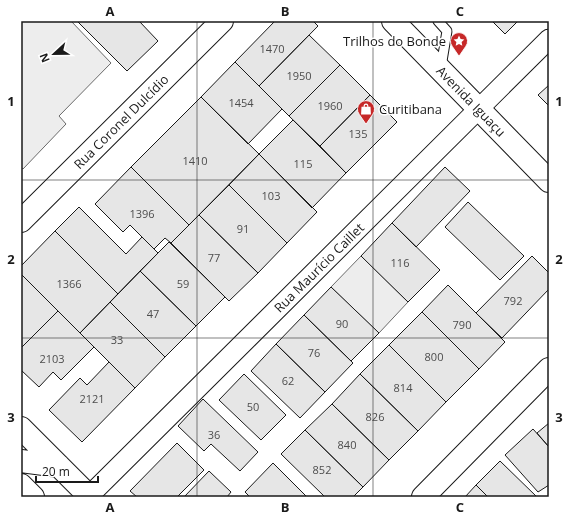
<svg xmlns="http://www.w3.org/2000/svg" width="570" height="518" font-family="'Open Sans',sans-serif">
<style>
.parking{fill:#ededed;stroke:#6a6a6a}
.building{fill:#e6e6e6;stroke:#1a1a1a}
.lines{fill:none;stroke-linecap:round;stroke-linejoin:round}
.lane-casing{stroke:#1a1a1a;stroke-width:11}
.street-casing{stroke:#1a1a1a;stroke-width:21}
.secondary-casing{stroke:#1a1a1a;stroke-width:24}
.primary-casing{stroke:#1a1a1a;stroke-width:24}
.lane{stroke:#fff;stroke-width:9}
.street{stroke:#fff;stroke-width:19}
.secondary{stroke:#fff;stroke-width:22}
.primary{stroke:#fff;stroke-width:22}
.grid{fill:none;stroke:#1a1a1a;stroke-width:1;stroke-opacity:0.55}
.labels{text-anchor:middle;stroke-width:3;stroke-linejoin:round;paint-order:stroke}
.number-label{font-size:11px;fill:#4d4d4d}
.poi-label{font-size:13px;fill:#1a1a1a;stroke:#fff;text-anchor:end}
.street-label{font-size:13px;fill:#1a1a1a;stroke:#fff}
.neatline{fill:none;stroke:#1a1a1a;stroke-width:1.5}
.grid-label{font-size:13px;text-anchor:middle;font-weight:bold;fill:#1a1a1a}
</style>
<rect width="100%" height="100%" fill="#fff"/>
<!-- parking -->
<path class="parking" d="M21,21H71L111,63L59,116L66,124L23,169L21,168Z
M361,256L408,302L379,333L331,287Z"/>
<!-- building -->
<path class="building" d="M79,21H139L158,41L127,71L78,22Z
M275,21H313L318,26L259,86L235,62Z
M492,21H518L505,34Z
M309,35L340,65L289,116L259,86Z
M235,62L282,109L248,144L201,97Z
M340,65L370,95L320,146L289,116Z
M549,85V106L538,95Z
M370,95L397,122L346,173L320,146Z
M201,97L259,154L189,225L131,167Z
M293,120L346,173L312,208L259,154Z
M259,154L317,212L287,243L229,185Z
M131,167L189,225L171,243L165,238L154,249L130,225L123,232L95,204Z
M445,167L470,191L416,247L392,223Z
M229,185L287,243L258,273L199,215Z
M468,202L524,256L500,280L445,227Z
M79,207L126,254L142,237L158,253L118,294L55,231Z
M199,215L258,273L229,301L171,243Z
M392,223L440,270L408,302L361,256Z
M55,231L118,294L80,333L21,274V266Z
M169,242L225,297L196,326L140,271Z
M532,256L549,273V289L502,338L476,313Z
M140,271L196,326L165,357L110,302Z
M21,274L58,311L21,348Z
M448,285L505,342L479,369L422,312Z
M331,287L379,333L351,361L304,315Z
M110,302L165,357L135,388L80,333Z
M58,311L94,347L61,380L53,372L39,387L21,370V348Z
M422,312L479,369L446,402L389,345Z
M304,315L353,363L325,392L276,344Z
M276,344L325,392L300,418L251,371Z
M389,345L446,402L418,431L360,374Z
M109,362L135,388L82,442L49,410L80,378L87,385Z
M244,374L286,415L261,440L219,400Z
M360,374L418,431L389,460L332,404Z
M203,399L258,452L240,471L211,444L204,451L178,426Z
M332,404L389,460L363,487L305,430Z
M549,423V447L537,433Z
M533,429L549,447V485L538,492L505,455Z
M305,430L363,487L353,497H325L281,454Z
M177,443L204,470L177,497H137L130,491Z
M500,461L537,497H488L476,485Z
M273,463L307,497H250L245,492Z
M209,471L231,492L227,497H184Z
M476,485L488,497H465Z"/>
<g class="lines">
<!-- lane casing -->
<g class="lane-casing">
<path id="lane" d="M438,21L447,31L441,67"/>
</g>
<!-- street casing -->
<g class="street-casing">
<g id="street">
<path id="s1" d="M89,496L549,39"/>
</g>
</g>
<!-- secondary casing -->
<g class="secondary-casing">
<g id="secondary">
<path id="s2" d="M393,21L549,181"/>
<path id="s3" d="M21,221L222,21"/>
<path d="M423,497L549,369"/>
</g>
</g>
<!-- primary casing -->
<g class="primary-casing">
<path id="primary" d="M21,428L90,497
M21,461L59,466
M21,485L33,497"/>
</g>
<!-- lane -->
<use href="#lane" class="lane"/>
<!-- street -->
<use href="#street" class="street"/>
<!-- secondary -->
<use href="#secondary" class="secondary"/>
<!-- primary -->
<use href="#primary" class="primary"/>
</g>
<!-- grid -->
<path class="grid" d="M197,21V497M373,21V497M21,180H549M21,338H549"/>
<!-- icons -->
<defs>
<g id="sight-pin" transform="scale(0.9)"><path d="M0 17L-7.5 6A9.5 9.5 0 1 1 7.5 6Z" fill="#c62828" stroke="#fff"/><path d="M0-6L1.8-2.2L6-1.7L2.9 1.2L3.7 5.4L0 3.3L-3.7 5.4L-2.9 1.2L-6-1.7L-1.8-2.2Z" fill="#fff"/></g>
<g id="shop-pin" transform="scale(0.9)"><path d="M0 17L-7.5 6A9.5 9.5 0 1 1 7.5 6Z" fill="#c62828" stroke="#fff"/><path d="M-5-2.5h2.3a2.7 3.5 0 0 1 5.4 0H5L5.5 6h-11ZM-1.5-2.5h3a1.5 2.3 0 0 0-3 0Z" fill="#fff"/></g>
</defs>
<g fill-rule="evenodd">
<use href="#sight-pin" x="459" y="41"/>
<use href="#shop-pin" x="366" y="109"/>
</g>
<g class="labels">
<!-- number labels -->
<g class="number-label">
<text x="272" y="53">1470</text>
<text x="299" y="80">1950</text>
<text x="241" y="107">1454</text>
<text x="330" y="110">1960</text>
<text x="358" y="138">135</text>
<text x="195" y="165">1410</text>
<text x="303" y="168">115</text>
<text x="271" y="200">103</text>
<text x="142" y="218">1396</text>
<text x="243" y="233">91</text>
<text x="214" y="262">77</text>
<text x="400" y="267">116</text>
<text x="69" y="288">1366</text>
<text x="183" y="288">59</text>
<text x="513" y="305">792</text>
<text x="153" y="318">47</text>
<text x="342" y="328">90</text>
<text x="462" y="329">790</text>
<text x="117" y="344">33</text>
<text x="314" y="357">76</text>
<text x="434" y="361">800</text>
<text x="52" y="363">2103</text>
<text x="288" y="385">62</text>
<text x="403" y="392">814</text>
<text x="92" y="403">2121</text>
<text x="253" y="411">50</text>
<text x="375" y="421">826</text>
<text x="214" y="439">36</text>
<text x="347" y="449">840</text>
<text x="322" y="474">852</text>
</g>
<!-- poi labels -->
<g class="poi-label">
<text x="446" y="46">Trilhos do Bonde</text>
<text x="379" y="114" text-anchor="start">Curitibana</text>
</g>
<!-- street labels -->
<g class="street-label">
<text dy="5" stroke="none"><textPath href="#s2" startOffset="112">Avenida Iguaçu</textPath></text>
<text dy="5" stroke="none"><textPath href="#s3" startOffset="141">Rua Coronel Dulcídio</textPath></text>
<text dy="5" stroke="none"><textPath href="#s1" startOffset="324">Rua Maurício Caillet</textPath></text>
</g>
</g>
<!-- border -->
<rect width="570" height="518" fill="none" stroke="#ffffff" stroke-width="44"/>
<!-- north arrow -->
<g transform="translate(54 54) rotate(248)" stroke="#ffffff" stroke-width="3" paint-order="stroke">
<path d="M0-3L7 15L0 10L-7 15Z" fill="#1a1a1a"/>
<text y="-6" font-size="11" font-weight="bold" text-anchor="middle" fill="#1a1a1a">N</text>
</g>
<!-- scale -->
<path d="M36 476v6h62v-6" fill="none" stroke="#1a1a1a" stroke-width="2"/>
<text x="42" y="476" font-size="12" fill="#1a1a1a" stroke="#ffffff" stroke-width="3" paint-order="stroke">20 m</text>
<rect x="22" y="22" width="526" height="474" class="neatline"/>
<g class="grid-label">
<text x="110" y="16">A</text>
<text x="285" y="16">B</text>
<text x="460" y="16">C</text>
<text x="11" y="106">1</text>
<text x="559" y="106">1</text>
<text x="11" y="264">2</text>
<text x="559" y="264">2</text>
<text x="11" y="422">3</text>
<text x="559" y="422">3</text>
<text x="110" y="512">A</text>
<text x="285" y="512">B</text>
<text x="460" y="512">C</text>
</g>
</svg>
